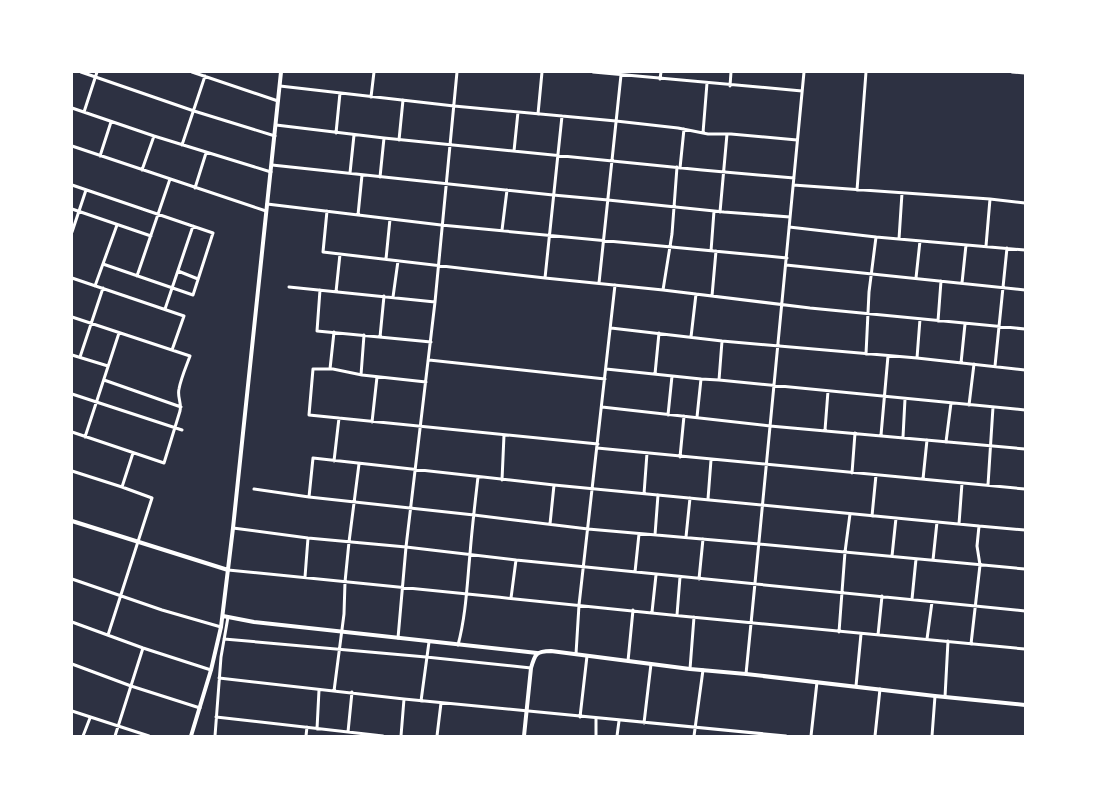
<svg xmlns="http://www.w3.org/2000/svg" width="1097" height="808" font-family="'Work Sans',sans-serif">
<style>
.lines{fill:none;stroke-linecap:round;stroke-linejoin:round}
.minor{stroke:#fff;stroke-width:3}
.tertiary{stroke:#fff;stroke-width:4}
</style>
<rect width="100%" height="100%" fill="#2d3142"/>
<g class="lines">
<!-- minor -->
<path class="minor" d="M81,72L194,111L275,136
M192,72L278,101
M593,72L802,91
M1012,72L1025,73
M660,79L661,72
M280,86L454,106L616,121L678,128L708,134H731L797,140
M730,86L731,72
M371,97L374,72
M72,108L154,136L271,172
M84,112L97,72
M538,114L542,72
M276,125L384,138L702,170L794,178
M336,133L340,93
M703,133L707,83
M399,140L403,100
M182,145L205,76
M72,146L266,211
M514,151L518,112
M100,156L111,122
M272,165L553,195L608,200L724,212L790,217
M680,168L684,129
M142,170L154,136
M350,173L354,135
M380,177L384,138
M72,185L213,233L193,295L103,264
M793,185L990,199L1025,203
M195,188L206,153
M857,190L866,72
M267,204L441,225L787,258
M72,209L151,236
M327,211L323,252L545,278L663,290L810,308L1025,329
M720,212L727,134
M358,215L362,175
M789,227L876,237L1025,250
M502,230L507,190
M72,232L86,190
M899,239L902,193
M986,246L990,199
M711,251L714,211
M386,259L390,219
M786,265L1025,290
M178,271L198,279
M137,276L170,179
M72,278L184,316L172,350
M545,278L562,116
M916,278L920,241
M599,283L621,75
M962,283L966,245
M95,286L117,225
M289,287L435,302
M320,290L317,331L431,342
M663,290L672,234L677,167
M336,292L340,254
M712,296L716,251
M393,297L398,261
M165,309L193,226
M72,317L190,356C186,367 181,378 179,389C177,397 182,403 180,411L164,463L72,432
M938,321L941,281
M611,328L722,341L917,358L1025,370
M380,337L384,296
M691,337L696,294
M866,354L869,292L876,237
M72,355L108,366
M80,357L103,288
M917,358L920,319
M429,360L605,379
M961,363L965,324
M995,366L1007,248
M330,369L334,332
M606,369L701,379L719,380L1025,410
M655,374L659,333
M361,375L364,335
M104,380L181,407
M719,380L722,341
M426,382L362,375L333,369H313L309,415L598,444
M72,394L182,430
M969,405L974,364
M602,407L770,426L1025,449
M668,415L672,376
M697,417L701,379
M372,422L377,377
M825,430L828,391
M881,435L888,356
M85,437L119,333
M903,437L905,399
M946,442L951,403
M597,448L1025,489
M680,457L684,416
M334,461L339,418
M72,471L122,487L152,498L108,635
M852,473L855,433
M923,479L927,440
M502,480L504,435
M988,485L993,407
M122,487L133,453
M254,489L309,497L474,515L588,529L759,544L1025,569
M644,494L647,453
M309,497L313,458L554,485L979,526L1025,530
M708,499L711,460
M872,516L876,475
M550,524L554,485
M959,524L962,483
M233,528L308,538L406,547L516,560L1025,611
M655,535L658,495
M686,537L690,498
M892,556L896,518
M933,560L937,522
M228,570C379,584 530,601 681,616C795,627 910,638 1025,649
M635,572L639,534
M305,577L308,538
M72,579L162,610L221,627
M699,579L703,539
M511,598L516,560
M912,599L916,559
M652,612L656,575
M677,615L680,577
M72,622L143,648L211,670
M839,632L845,552L850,514
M878,635L882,596
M398,638L406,547L435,302L457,72
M224,639L426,657L531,668
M927,639L932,602
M971,644L980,565L977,546L979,526
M458,645C466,615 467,585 470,554C472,528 475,503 478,477
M576,654L579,605L615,285
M628,661L633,610
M72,664L131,686L200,708
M690,669L694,617
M746,674L755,583L804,72
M219,678L404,699L786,736
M856,686L861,634
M334,691L344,614L345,582L349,542L359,464
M945,697L948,641
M421,701L429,642
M72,711L149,736
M216,717L383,736
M580,717L587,656
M644,723L651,664
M317,729L319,690
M348,732L352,692
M83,736L90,718
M115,736L143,648
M215,736L221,657L228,617
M306,736L307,727
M401,736L404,699
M437,736L441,703
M596,736V719
M617,736L619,721
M694,736L703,670
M811,736L817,682
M875,736L880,689
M932,736L935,696"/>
<!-- tertiary -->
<path class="tertiary" d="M72,521L228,570
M223,616L254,622L537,653
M191,736L211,670L221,627L233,528L281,72
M524,736L531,668C535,654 536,651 551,651L690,669L746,674L935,696L1025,705"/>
</g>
<!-- border -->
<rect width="1097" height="808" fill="none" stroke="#ffffff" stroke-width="146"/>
</svg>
